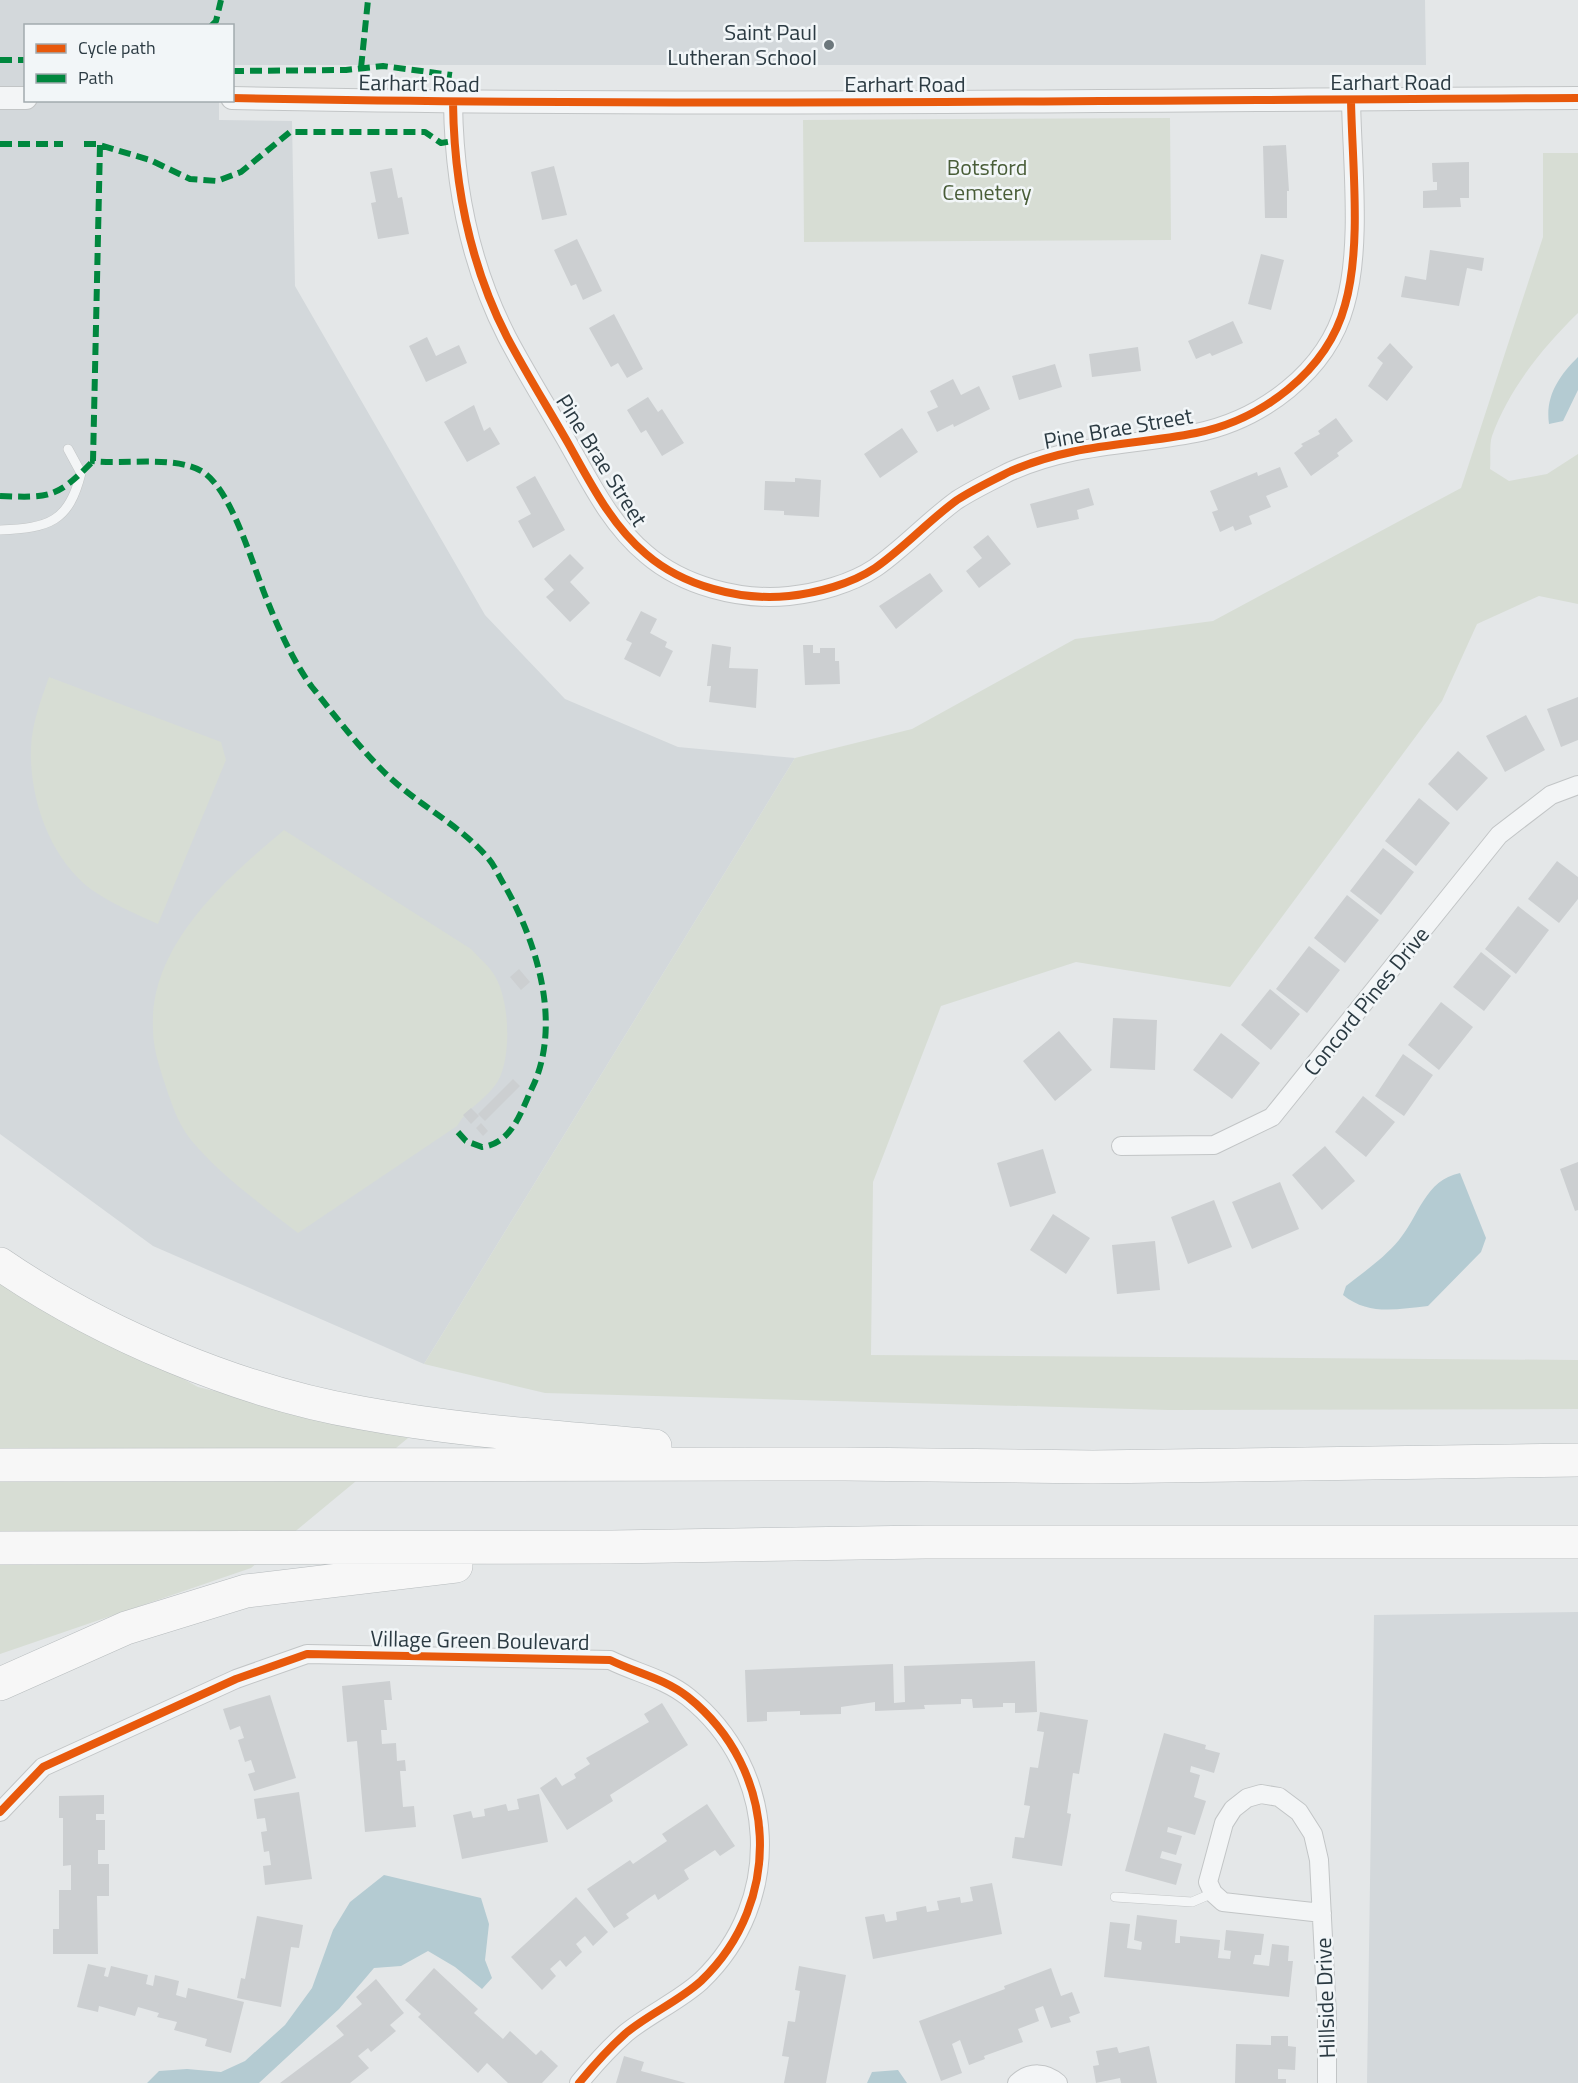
<svg xmlns="http://www.w3.org/2000/svg" width="1578" height="2083" font-family="'Titillium Web',sans-serif">
<style>
.built{fill:#d3d8db}
.green{fill:#d7ddd4}
.water{fill:#b4cbd2}
.building{fill:#cccfd1}
.lines{fill:none;stroke-linecap:round;stroke-linejoin:round}
.service-casing{stroke:#c2c5c6;stroke-width:10}
.minor-casing{stroke:#c2c5c6;stroke-width:20}
.tertiary-casing{stroke:#c2c5c6;stroke-width:24}
.motorway-casing{stroke:#b6bbbd;stroke-width:34}
.service{stroke:#f3f5f6;stroke-width:9}
.minor{stroke:#f3f5f6;stroke-width:18}
.tertiary{stroke:#f3f5f6;stroke-width:22}
.motorway{stroke:#f7f7f7;stroke-width:33}
.quiet{stroke:#00873e;stroke-width:6;stroke-dasharray:12 6;stroke-linecap:butt}
.cycleway-casing{stroke:#f2f6f8;stroke-width:11}
.cycleway{stroke:#e8590c;stroke-width:8}
.poi-dot{fill:#6c777c;stroke:#f2f6f8;stroke-width:2}
.labels{text-anchor:middle;stroke-width:5;stroke-linejoin:round;paint-order:stroke}
.poi-label{font-size:22px;fill:#2b3a42;stroke:#f2f6f8;text-anchor:end}
.street-label{font-size:22px;fill:#2b3a42;stroke:#f2f6f8}
.park-label{font-size:22px;fill:#495d38;stroke:#f2f6f8}
</style>
<rect width="100%" height="100%" fill="#e4e7e8"/>
<!-- built -->
<path class="built" d="M0,0H1425L1426,65H233L232,26H26V100L219,101V120L292,121L295,286L485,615L565,699L678,747L795,758L424,1364L153,1246L0,1134Z
M1578,1612V2083H1367L1374,1615Z"/>
<!-- green -->
<path class="green" d="M1170,118L1171,240L804,242L803,120Z
M1543,153H1578V313C1543,347 1509,389 1492,436C1489,445 1491,459 1490,469L1509,481L1547,474L1578,454V604L1539,596L1477,624L1442,701L1230,987L1076,962L941,1006L873,1182L871,1355L1578,1360V1409L1168,1410L545,1393L424,1364L795,758L912,729L1075,639L1213,621L1461,488L1543,237Z
M49,677L221,742L226,760L158,924C136,914 112,904 92,890C50,859 29,798 31,748C32,723 41,700 49,677Z
M284,830L471,949C478,957 487,964 493,973C510,997 512,1056 498,1081C488,1098 467,1108 457,1126L298,1233C262,1205 221,1176 191,1140C177,1123 170,1099 163,1078C158,1062 153,1046 153,1029C149,945 226,879 284,830Z
M0,1279L198,1387L408,1438L251,1568L0,1654Z"/>
<!-- water -->
<path class="water" d="M1578,357V390L1563,421L1549,424C1545,396 1559,376 1578,357Z
M1460,1173L1486,1238L1481,1252L1428,1306C1397,1309 1369,1316 1343,1295L1346,1286C1364,1272 1384,1258 1399,1240C1419,1216 1425,1180 1460,1173Z
M384,1875L481,1898L489,1924L485,1960L492,1978L482,1989L455,1967L428,1951L401,1966L374,1968L339,2009L259,2083H147L159,2071L187,2069L221,2072L245,2061L285,2025L312,1988L333,1930L350,1902Z
M898,2070L907,2083H867L872,2072Z"/>
<!-- building -->
<path class="building" d="M1286,145L1289,191H1287V218H1265L1263,146Z
M1469,162V198H1460L1461,207L1423,208V191L1437,190V182H1433L1432,163Z
M554,166L567,215L542,220L531,172Z
M392,168L398,198L402,197L409,234L378,239L371,203L376,202L370,172Z
M577,239L602,291L583,300L576,284L571,286L554,250Z
M1430,250L1484,258L1482,271L1467,268L1459,306L1401,297L1405,276L1426,280Z
M1261,254L1284,260L1271,310L1248,304Z
M614,314L643,369L627,378L618,363L611,367L589,328Z
M1233,321L1243,343L1212,356L1210,353L1196,359L1188,341Z
M427,337L436,356L459,345L467,363L426,382L409,346Z
M1390,343L1413,367L1387,401L1368,386L1383,363L1377,358Z
M1138,347L1141,371L1092,377L1089,354Z
M1055,364L1062,387L1019,400L1012,376Z
M953,379L961,395L979,386L990,409L954,427L953,424L937,432L927,412L938,407L930,391Z
M648,397L658,412L662,409L684,443L662,456L646,430L641,433L627,410Z
M474,405L484,431L490,427L500,444L467,462L444,422Z
M1336,418L1353,441L1337,453L1339,456L1311,476L1294,453L1303,446L1301,444L1320,434L1318,431Z
M902,428L918,452L880,478L864,454Z
M1280,467L1288,487L1266,496L1271,507L1249,516L1252,524L1235,531L1233,526L1220,532L1212,512L1218,510L1210,491L1257,472L1258,476Z
M535,476L565,530L533,548L518,521L531,514L516,487Z
M795,478L821,480L819,517L784,515V511L764,510L765,481L795,482Z
M1089,488L1094,505L1077,510L1079,519L1037,528L1030,504Z
M988,535L1011,564L979,588L966,571L982,558L973,547Z
M570,554L584,568L570,582L590,603L570,622L546,597L554,590L544,579Z
M930,573L943,591L896,629L879,606Z
M641,611L657,619L650,633L667,642L665,647L673,651L660,677L624,659L632,643L626,640Z
M712,644L731,647L729,668L758,669L756,708L709,702L711,686H707Z
M803,645H813V653H820V648H835V661H839L840,684L805,685Z
M1578,697V740L1561,747L1547,709Z
M1526,715L1545,750L1505,772L1486,736Z
M1458,751L1488,778L1457,811L1428,784Z
M1419,798L1450,823L1416,866L1385,841Z
M1383,848L1414,872L1381,915L1350,891Z
M1557,861L1578,877V899L1559,923L1528,899Z
M1347,895L1379,920L1345,963L1314,938Z
M1518,906L1549,930L1516,974L1485,949Z
M1309,946L1340,970L1307,1013L1276,989Z
M1481,952L1511,976L1484,1011L1453,987Z
M519,969L530,982L521,990L510,977Z
M1270,989L1300,1014L1271,1050L1241,1025Z
M1441,1002L1473,1027L1439,1070L1408,1045Z
M1113,1018L1157,1020L1155,1070L1110,1068Z
M1059,1031L1092,1070L1055,1101L1023,1061Z
M1221,1033L1260,1063L1232,1099L1193,1070Z
M1403,1054L1433,1075L1404,1116L1375,1096Z
M513,1079L520,1086L485,1121L478,1114Z
M1363,1096L1395,1122L1366,1157L1335,1132Z
M471,1108L479,1116L471,1124L463,1115Z
M481,1123L488,1131L483,1136L476,1128Z
M1325,1146L1355,1181L1322,1210L1292,1175Z
M1043,1149L1056,1193L1010,1207L997,1163Z
M1578,1162V1210L1575,1211L1560,1169Z
M1280,1182L1299,1229L1252,1249L1232,1202Z
M1214,1200L1232,1247L1188,1264L1171,1217Z
M1053,1214L1090,1238L1066,1274L1030,1250Z
M1155,1241L1160,1290L1117,1294L1112,1245Z
M1035,1661L1037,1712L1015,1713V1703H1003V1707L973,1708L972,1699H961V1704L924,1705L925,1709L875,1711V1702L841,1707V1714L800,1715V1711L767,1712V1721L747,1722L745,1670L893,1664L894,1703L905,1702L904,1666Z
M390,1681L392,1700H384L387,1730H381L382,1744L396,1743L397,1761L405,1760L406,1771H400L403,1807L414,1806L416,1827L365,1832L357,1741L347,1742L342,1686Z
M270,1695L296,1778L254,1791L248,1774L255,1772L251,1760L245,1762L238,1740L244,1738L240,1726L230,1730L223,1709Z
M662,1703L688,1745L610,1795L613,1801L567,1830L540,1788L556,1777L562,1786L576,1778L574,1774L590,1764L586,1758L649,1722L644,1714Z
M1040,1712L1088,1720L1079,1774L1073,1773L1067,1813L1071,1814L1062,1866L1012,1858L1015,1837L1024,1838L1030,1806L1024,1805L1030,1767L1038,1768L1044,1732L1037,1731Z
M1164,1733L1206,1745L1205,1749L1220,1753L1214,1773L1191,1766L1190,1772L1200,1775L1194,1797L1206,1801L1195,1835L1168,1827L1167,1832L1182,1836L1176,1855L1162,1851L1160,1858L1182,1864L1176,1885L1125,1871Z
M299,1792L312,1879L265,1885L263,1866L271,1865L269,1851L264,1852L261,1832L267,1831L265,1818L257,1819L254,1799Z
M539,1794L548,1842L462,1859L453,1815L471,1811L473,1818L485,1816L484,1809L506,1804L508,1811L519,1809L517,1799Z
M104,1795V1814H96V1820H105V1850H98V1864H109V1896H97L98,1954H53V1929H59V1890H71V1865L63,1866V1818H59V1796Z
M707,1804L735,1846L720,1856L715,1850L684,1870L689,1879L658,1900L655,1894L626,1914L629,1918L614,1928L587,1889L630,1860L633,1864L667,1841L662,1834Z
M992,1883L1002,1934L873,1959L865,1917L884,1914L886,1922L897,1920L896,1912L926,1906L927,1912L939,1910L937,1901L960,1897L961,1903L973,1901L970,1887Z
M576,1897L608,1932L593,1946L585,1936L576,1944L582,1952L566,1967L560,1960L550,1969L556,1976L542,1990L511,1957Z
M1137,1915L1177,1920L1175,1943H1180V1936L1220,1940L1218,1958L1230,1959L1231,1951L1224,1950L1226,1930L1264,1934L1261,1955H1255L1253,1964L1269,1966L1272,1944L1289,1946L1288,1961H1293L1289,1997L1104,1977L1110,1922L1130,1924L1127,1948L1141,1950L1142,1942L1134,1940Z
M257,1916L303,1925L299,1948L291,1947L281,2007L237,1998L241,1978L245,1979Z
M88,1964L106,1968L104,1976L108,1977L111,1966L148,1975L146,1984L153,1986L155,1975L179,1981L176,1995L186,1998L188,1988L244,2002L231,2053L205,2046L207,2039L174,2030L177,2022L157,2017L159,2013L138,2007L135,2016L99,2006L98,2012L77,2007Z
M799,1966L846,1975L826,2083H784L789,2057L782,2056L788,2021L795,2022L800,1991L795,1990Z
M434,1968L478,2009L474,2013L503,2039L510,2031L536,2055L541,2050L558,2066L542,2083H508L487,2063L478,2073L418,2017L421,2014L405,2000Z
M1051,1968L1061,1996L1072,1992L1080,2013L1069,2017L1071,2022L1051,2028L1043,2006L1035,2009L1039,2021L1018,2029L1023,2042L984,2056L985,2059L969,2065L960,2040L952,2044L962,2073L941,2081L919,2021L1005,1989L1004,1986Z
M376,1979L404,2013L390,2025L396,2031L371,2052L368,2048L358,2056L369,2068L350,2083H280L344,2035L336,2026L362,2004L356,1997Z
M1271,2036H1288V2046L1296,2047L1295,2070L1278,2069V2079H1286V2083H1235L1236,2044L1271,2045Z
M1149,2046L1157,2083H1121L1120,2078L1096,2083L1093,2066L1099,2065L1096,2051L1117,2047L1119,2053Z
M624,2056L644,2062L641,2071L686,2083H616Z"/>
<g class="lines">
<!-- service casing -->
<g class="service-casing">
<path id="service" d="M0,530C49,528 69,522 81,473L68,449
M1115,1897L1192,1902L1213,1893"/>
</g>
<!-- minor casing -->
<g class="minor-casing">
<path id="minor" d="M453,102C454,185 469,263 507,337C526,373 548,408 568,443C590,482 611,525 646,554C683,586 740,601 789,596C817,593 851,584 875,568C904,548 928,521 957,500C974,489 993,480 1011,471C1076,443 1130,446 1196,433C1261,420 1327,372 1345,305C1362,246 1352,162 1351,100
M1121,1146L1214,1145L1272,1117L1499,835L1551,795L1578,785
M0,1812L43,1767L236,1679L307,1654L610,1660C636,1673 664,1678 688,1697C778,1769 785,1901 701,1981C679,2001 649,2014 626,2033C609,2048 593,2066 579,2083
M1322,1913L1223,1902L1213,1893L1208,1882L1224,1823L1233,1809L1247,1798L1261,1794L1279,1797L1299,1812L1313,1834L1319,1860L1327,2016V2083
M1017,2083C1030,2071 1046,2072 1058,2083"/>
</g>
<!-- tertiary casing -->
<g class="tertiary-casing">
<path id="tertiary" d="M0,98H26
M232,98C681,107 1129,100 1578,98"/>
</g>
<!-- motorway casing -->
<g class="motorway-casing">
<path id="motorway" d="M0,1264C102,1334 240,1392 362,1413C459,1431 557,1437 655,1446
M0,1465L845,1464L1093,1467L1578,1460
M0,1548L612,1547L925,1542H1578
M0,1684L126,1628L246,1591L456,1566"/>
</g>
<!-- service -->
<use href="#service" class="service"/>
<!-- minor -->
<use href="#minor" class="minor"/>
<!-- tertiary -->
<use href="#tertiary" class="tertiary"/>
<!-- motorway -->
<use href="#motorway" class="motorway"/>
<!-- quiet -->
<path class="quiet" d="M211,26L216,21L221,0
M0,60H26
M361,68L368,0
M232,71L346,70L383,66L452,75
M0,144H63
M84,144H96L150,160L190,179L217,181L241,172L290,132H425L441,143L453,141
M100,145L93,461C124,465 176,455 203,472C233,492 253,567 267,600C279,630 293,661 312,687C335,716 358,746 384,772C416,804 459,824 488,858C495,866 499,877 505,886C537,943 562,1023 533,1086C521,1111 513,1143 482,1147L466,1141L456,1130
M0,496C50,498 57,498 93,461"/>
<!-- cycleway casing -->
<g class="cycleway-casing">
<path id="cycleway" d="M232,98C681,107 1129,100 1578,98
M453,102C454,185 469,263 507,337C526,373 548,408 568,443C590,482 611,525 646,554C683,586 740,601 789,596C817,593 851,584 875,568C904,548 928,521 957,500C974,489 993,480 1011,471C1076,443 1130,446 1196,433C1261,420 1327,372 1345,305C1362,246 1352,162 1351,100
M0,1812L43,1767L236,1679L307,1654L610,1660C636,1673 664,1678 688,1697C778,1769 785,1901 701,1981C679,2001 649,2014 626,2033C609,2048 593,2066 579,2083"/>
</g>
<!-- cycleway -->
<use href="#cycleway" class="cycleway"/>
</g>
<!-- markers -->
<circle class="poi-dot" cx="829" cy="45" r="6"/>
<g class="labels">
<!-- poi labels -->
<g class="poi-label">
<text x="817" y="40">Saint Paul<tspan x="817" dy="25">Lutheran School</tspan></text>
</g>
<!-- street labels -->
<g class="street-label">
<text x="1391" y="90">Earhart Road</text>
<text transform="translate(419 83) rotate(1)" y="8">Earhart Road</text>
<text x="905" y="92">Earhart Road</text>
<text transform="translate(1118 428) rotate(-10)" y="8">Pine Brae Street</text>
<text transform="translate(602 460) rotate(58)" y="8">Pine Brae Street</text>
<text transform="translate(1366 1001) rotate(-51)" y="8">Concord Pines Drive</text>
<text transform="translate(480 1640) rotate(1)" y="8">Village Green Boulevard</text>
<text transform="translate(1325 1998) rotate(-92)" y="8">Hillside Drive</text>
</g>
<!-- park labels -->
<g class="park-label">
<text x="987" y="175">Botsford<tspan x="987" dy="25">Cemetery</tspan></text>
</g>
</g>
<!-- legend -->
<rect x="24" y="24" width="210" height="78" fill="#f2f6f8" stroke="#a2abaf" stroke-width="1.5"/>
<rect x="36" y="44" width="30" height="9" fill="#e8590c" stroke="#a2abaf" stroke-width="1.5"/>
<text x="78" y="54" font-size="18" fill="#2b3a42">Cycle path</text>
<rect x="36" y="74" width="30" height="9" fill="#00873e" stroke="#a2abaf" stroke-width="1.5"/>
<text x="78" y="84" font-size="18" fill="#2b3a42">Path</text>
</svg>
